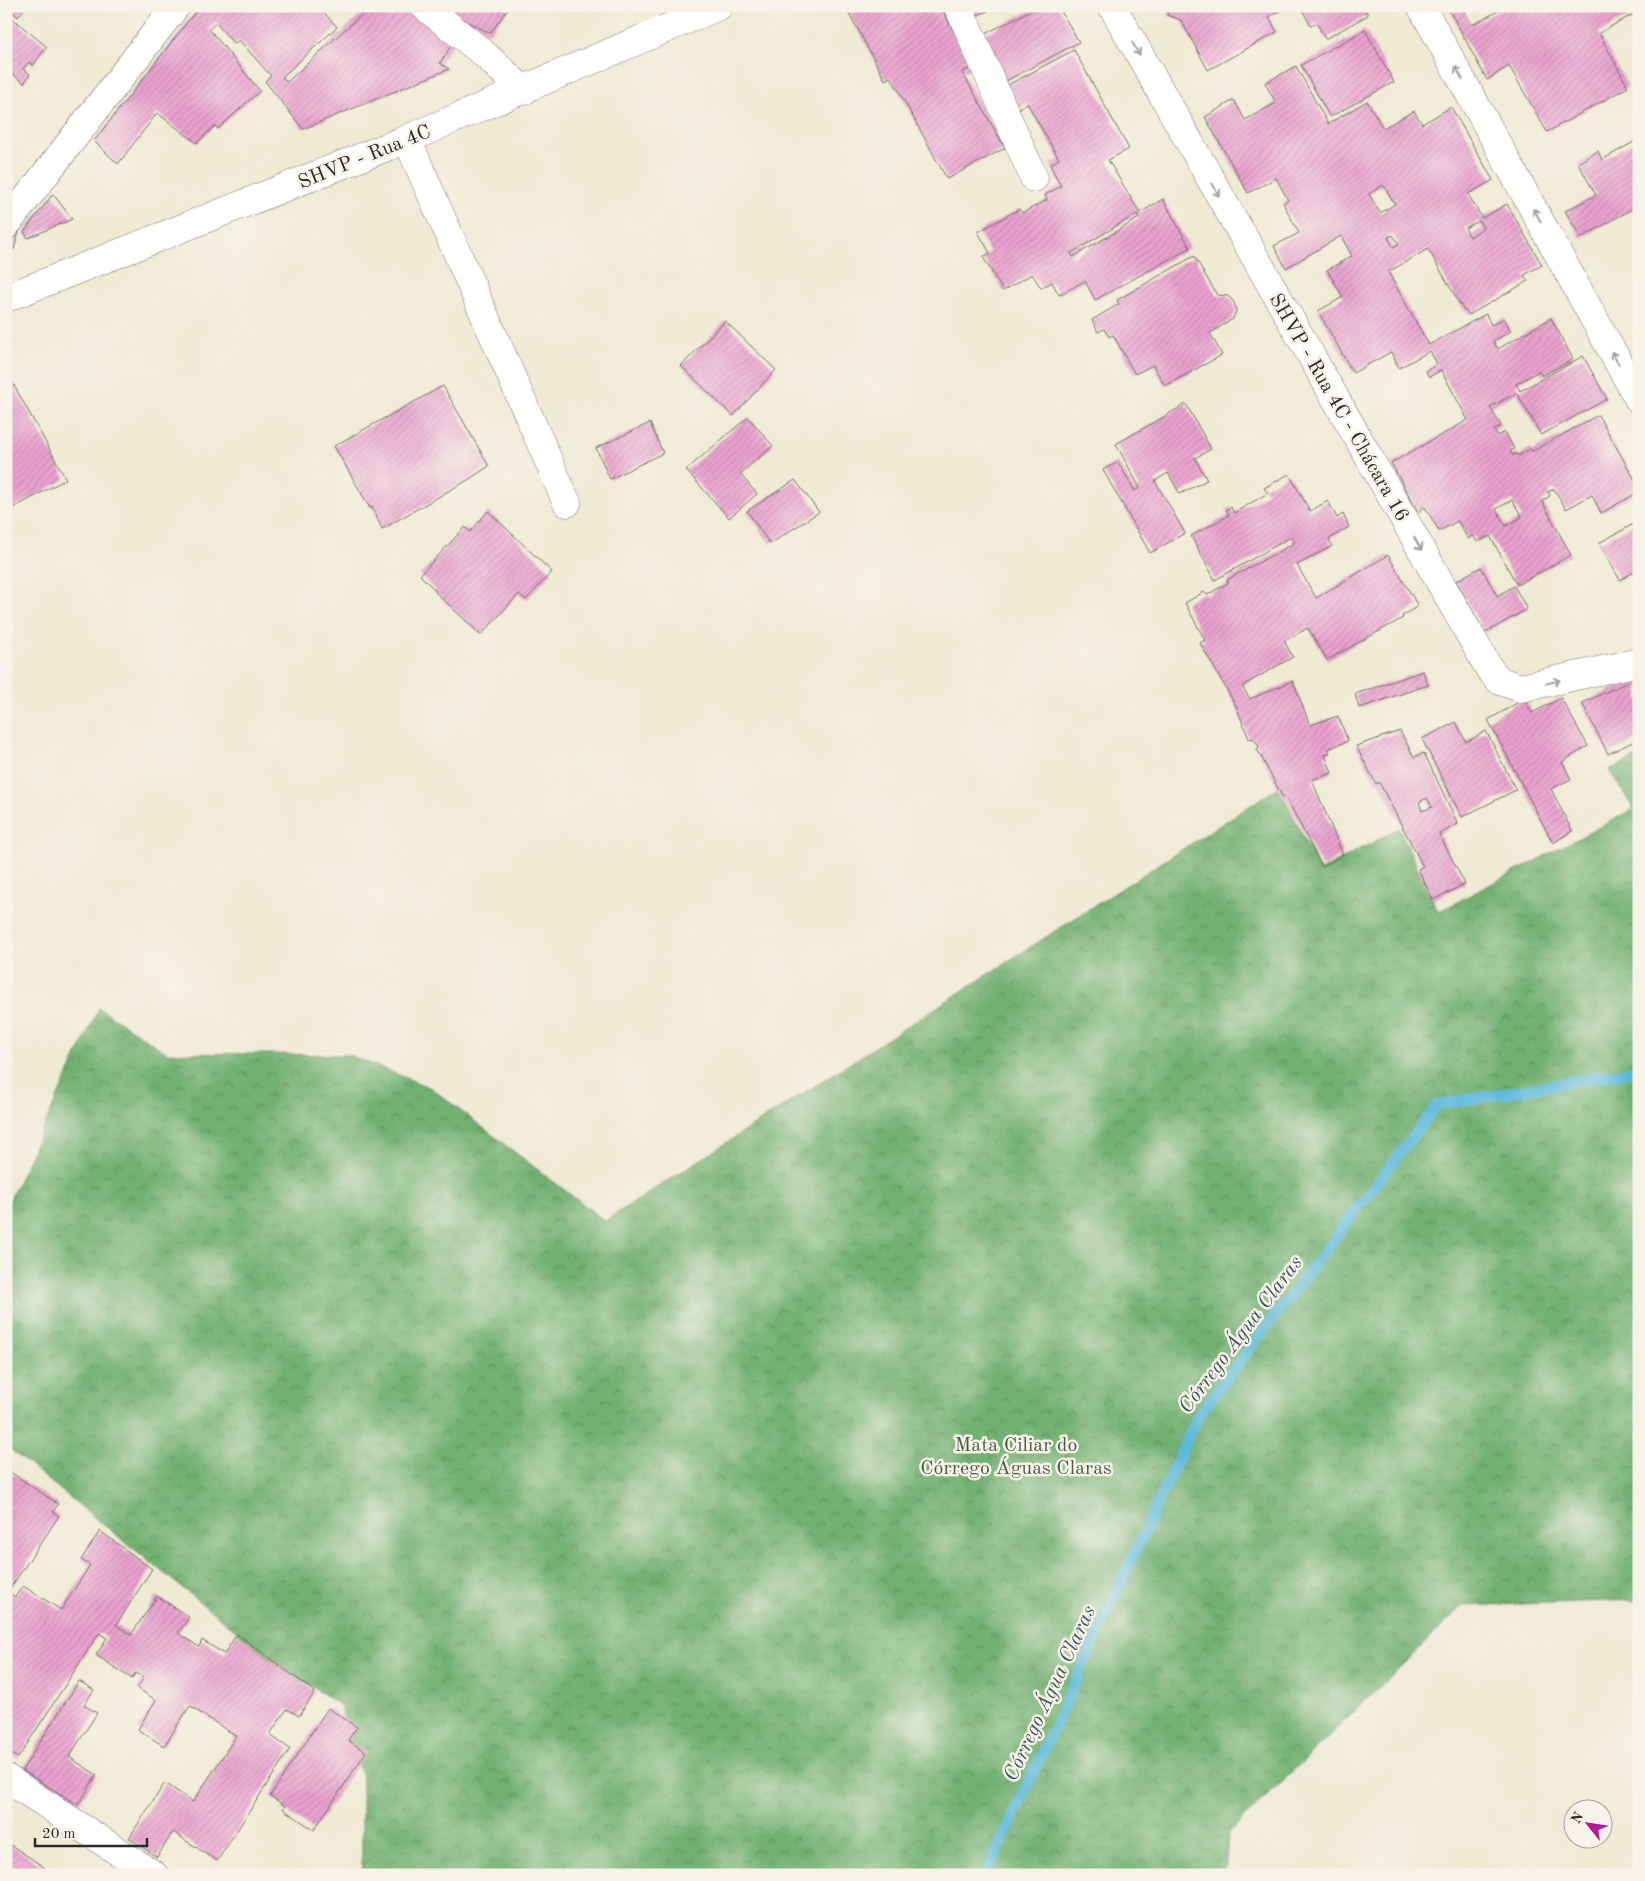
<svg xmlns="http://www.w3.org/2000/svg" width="1645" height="1881" font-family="'Old Standard TT',serif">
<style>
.forest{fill:url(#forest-crowns);stroke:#4e6e4e}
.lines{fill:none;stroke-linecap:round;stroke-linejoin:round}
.stream{stroke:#5cb9db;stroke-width:11}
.building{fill:url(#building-hatch);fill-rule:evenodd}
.minor-casing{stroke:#706e66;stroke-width:29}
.minor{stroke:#fff;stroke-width:28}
.oneway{stroke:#a0a0a0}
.labels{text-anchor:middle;stroke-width:5;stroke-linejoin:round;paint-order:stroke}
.street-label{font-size:20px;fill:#2b2b2b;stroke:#f7f3e8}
.park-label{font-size:20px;fill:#495c46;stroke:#f7f3e8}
.water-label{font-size:21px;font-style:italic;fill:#3a5660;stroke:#f7f3e8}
</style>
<defs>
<pattern id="forest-crowns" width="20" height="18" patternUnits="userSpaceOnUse" patternTransform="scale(1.25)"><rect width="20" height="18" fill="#72b172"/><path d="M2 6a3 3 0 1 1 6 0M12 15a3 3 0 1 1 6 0" fill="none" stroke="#5e905e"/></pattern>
<pattern id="building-hatch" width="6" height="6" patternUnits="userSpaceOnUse" patternTransform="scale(1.25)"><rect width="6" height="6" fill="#eba3d0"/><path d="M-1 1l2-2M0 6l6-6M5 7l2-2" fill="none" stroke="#bf85a9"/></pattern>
</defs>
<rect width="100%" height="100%" fill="#f7f3e8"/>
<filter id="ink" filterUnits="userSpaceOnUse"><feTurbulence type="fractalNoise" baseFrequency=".02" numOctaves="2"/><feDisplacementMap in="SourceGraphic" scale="10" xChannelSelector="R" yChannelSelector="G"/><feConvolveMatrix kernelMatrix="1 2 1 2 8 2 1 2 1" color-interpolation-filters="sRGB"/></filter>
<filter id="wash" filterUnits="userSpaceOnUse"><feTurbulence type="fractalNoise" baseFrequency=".0096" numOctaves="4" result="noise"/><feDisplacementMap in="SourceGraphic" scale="20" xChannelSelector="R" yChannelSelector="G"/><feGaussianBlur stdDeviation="1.12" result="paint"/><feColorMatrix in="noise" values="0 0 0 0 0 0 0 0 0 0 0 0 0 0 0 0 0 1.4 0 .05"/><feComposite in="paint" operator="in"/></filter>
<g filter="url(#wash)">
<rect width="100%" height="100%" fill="#efead3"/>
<!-- forest -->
<path class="forest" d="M1639,756V1600L1463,1606L1228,1834L1225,1875H362V1777L340,1705L277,1664L6,1446V1208L99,1008L167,1053L349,1055L431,1088L605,1221L1279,787L1320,871L1399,828L1438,912L1634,809L1609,770Z"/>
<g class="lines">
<!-- stream -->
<path class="stream" d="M986,1875L1198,1416L1437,1105L1639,1070"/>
</g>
<g id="blocks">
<!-- building -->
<path class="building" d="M6,6H26L18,17Z
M200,6H318L337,27L282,77L287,82L363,13L353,6H416L455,40L440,63L449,69L303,129L265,81L271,76L239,40L234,44L216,23L209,29L260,91L223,124L218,129L215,126L197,143L157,113L118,164L94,141Z
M446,6H506L509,8L490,33L464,20Z
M853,6H940L973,67L962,72L1005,148L947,179L891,77L885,80L849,13L847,9Z
M962,6H999L969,19Z
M1039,6H1058L1079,42L1004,82L979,37Z
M1164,6H1288L1269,17L1277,32L1208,70L1181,20L1167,15L1168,12Z
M1300,6H1363L1368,15L1325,39L1317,23L1311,26Z
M1447,6H1472L1464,11L1472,25L1502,9L1500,6H1639V11L1599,33L1628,87L1547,132L1509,66L1487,80Z
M6,13L47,47L33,65L29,62L23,69L30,74L24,83L6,69Z
M1365,30L1394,82L1330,117L1301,65Z
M1074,50L1129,149L1108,160L1140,213L1163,199L1190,248L1095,300L1085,281L1059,295L1052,282L1041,288L1032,274L1003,291L983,257L990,253L978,232L1019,209L1022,213L1047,200L1045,195L1061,186L1050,165L1059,159L1027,103L1019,109L1006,86ZM1137,214L1139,218L1073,257L1071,253Z
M1296,66L1328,124L1367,101L1383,128L1414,111L1422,124L1451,107L1493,180L1468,194L1482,218L1507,204L1542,265L1524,275L1528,281L1469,315L1465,310L1464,311L1428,249L1388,272L1429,345L1486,314L1491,325L1504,318L1511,331L1493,341L1498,349L1551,318L1573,359L1542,376L1539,371L1516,384L1520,391L1583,356L1607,399L1541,435L1517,393L1490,407L1501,426L1494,430L1498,436L1505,432L1514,449L1510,451L1512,455L1517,454L1518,456L1530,449L1533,451L1598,415L1639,487V492L1601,513L1592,495L1566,509L1554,489L1548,492L1550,496L1542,501L1571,555L1517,585L1490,536L1477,542L1473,535L1468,539L1458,521L1439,531L1425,507L1418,512L1391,463L1468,420L1441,370L1429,377L1426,371L1437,364L1430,351L1399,368L1391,352L1353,373L1318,311L1343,297L1327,270L1352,256L1341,236L1286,268L1274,246L1299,233L1283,203L1288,200L1276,178L1248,193L1205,117L1234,100L1245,120L1276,103L1265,83ZM1383,185L1395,204L1380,213L1369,194ZM1479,221L1483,228L1470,237L1465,228ZM1393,235L1399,244L1393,247L1388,237ZM1512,500L1522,517L1506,526L1496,509Z
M1639,139V205L1581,238L1565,211L1596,195L1578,163L1598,151L1602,160Z
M53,194L72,219L28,238L24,232Z
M22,222L14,249L6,252V228Z
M1194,256L1217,295L1228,296L1234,302L1236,311L1233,319L1210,333L1222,355L1165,386L1153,365L1135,374L1113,335L1109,337L1104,329L1098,332L1092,320L1119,304L1117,300Z
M725,321L776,370L733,416L681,366Z
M6,371L66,479L6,512Z
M443,386L489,466L468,480L382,529L372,507L370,508L334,446Z
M1186,404L1211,449L1195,458L1207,480L1180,494L1168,473L1155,481L1185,533L1150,553L1103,470L1118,462L1135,491L1140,488L1116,444Z
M748,417L773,446L740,474L757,494L729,518L686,470Z
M650,423L663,453L610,479L596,448Z
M1289,474L1310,511L1328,501L1337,518L1343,514L1349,527L1329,539L1332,546L1297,565L1316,598L1388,555L1418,606L1402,616L1403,618L1327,660L1308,628L1284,641L1293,657L1242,686L1250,699L1293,681L1310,725L1338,716L1348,741L1328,749L1330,753L1325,755L1332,773L1312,780L1343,855L1322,867L1287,799L1282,796L1271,775L1257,749L1259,747L1257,743L1252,738L1249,739L1236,706L1200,643L1205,640L1185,603L1204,592L1207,595L1228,583L1227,580L1294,543L1291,537L1215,580L1191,536L1229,515L1226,510L1231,507L1234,513L1268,493L1264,488Z
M795,480L819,512L770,544L747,511Z
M488,511L552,572L526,600L519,594L481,635L435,592L436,591L420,575L465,527L470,532Z
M1639,521V569L1620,580L1599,543Z
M1481,567L1497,596L1514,586L1527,609L1485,633L1456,581Z
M1423,671L1428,685L1359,708L1355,694Z
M1639,677V739L1608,754L1582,703Z
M1561,698L1588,746L1562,762L1571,779L1551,789L1572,831L1553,843L1488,720L1524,699L1532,713Z
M1456,722L1466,742L1486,731L1516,790L1462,817L1422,739Z
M1400,731L1414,757L1424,753L1458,824L1439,834L1465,884L1433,900L1418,869L1423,866L1379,782L1376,784L1356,746ZM1427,798L1432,807L1422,811L1419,802Z
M6,1469L58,1504L53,1512L59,1516L11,1587L6,1584Z
M100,1531L152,1569L116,1625L131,1635L157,1596L189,1617L178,1633L199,1647L202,1640L224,1654L237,1634L315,1692L299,1716L287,1709L274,1728L270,1735L290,1749L217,1861L173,1832L157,1857L129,1838L165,1783L193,1802L236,1736L190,1706L164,1746L140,1731L138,1729L156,1700L137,1688L144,1677L135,1673L132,1679L96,1655L107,1638L99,1633L18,1758L6,1750V1590L15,1597L23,1586L61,1610L90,1565L81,1560Z
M79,1681L94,1690L84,1705L97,1713L69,1757L97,1775L78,1805L22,1770Z
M328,1708L357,1727L348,1740L366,1752L314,1830L283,1809L285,1806L270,1796Z
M6,1842L44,1867L38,1875H6Z"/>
</g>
</g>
<g filter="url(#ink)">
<use href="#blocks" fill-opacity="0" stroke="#706e66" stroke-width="1"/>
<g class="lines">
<!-- minor casing -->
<g class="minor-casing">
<path id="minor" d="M424,6L482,52L524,91
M958,6L1034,178
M1112,6L1490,670L1500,681L1521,688L1639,662
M1421,6L1639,400
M407,139L567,503
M6,225L176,6
M6,298L407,139L719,6
M6,1778L154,1875"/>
</g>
<!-- minor -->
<use href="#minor" class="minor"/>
</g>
<!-- one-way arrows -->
<defs><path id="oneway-shaft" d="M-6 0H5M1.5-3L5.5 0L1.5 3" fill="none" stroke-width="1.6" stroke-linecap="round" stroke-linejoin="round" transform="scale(1.25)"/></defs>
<g class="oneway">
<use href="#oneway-shaft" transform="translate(1136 49) rotate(60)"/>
<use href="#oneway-shaft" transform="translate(1459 73) rotate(-119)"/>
<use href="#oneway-shaft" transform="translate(1216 190) rotate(60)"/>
<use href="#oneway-shaft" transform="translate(1537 215) rotate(-119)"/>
<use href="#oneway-shaft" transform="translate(1615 358) rotate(-119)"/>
<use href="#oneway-shaft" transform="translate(1418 544) rotate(60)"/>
<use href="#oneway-shaft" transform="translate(1553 682) rotate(-13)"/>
</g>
</g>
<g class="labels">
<!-- street labels -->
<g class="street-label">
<text transform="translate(364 156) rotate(-22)" y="7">SHVP - Rua 4C</text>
<text transform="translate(1340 407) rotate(60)" y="7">SHVP - Rua 4C - Chácara 16</text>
</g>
<!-- park labels -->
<g class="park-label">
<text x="1016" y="1451">Mata Ciliar do<tspan x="1016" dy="23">Córrego Águas Claras</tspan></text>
</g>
<!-- water labels -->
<g class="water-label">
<text transform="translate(1240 1334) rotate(-53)" y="7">Córrego Água Claras</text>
<text transform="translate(1049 1693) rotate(-65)" y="7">Córrego Água Claras</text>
</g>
</g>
<!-- margin -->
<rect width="1645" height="1881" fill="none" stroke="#f7f3e8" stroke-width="25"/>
<!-- north arrow -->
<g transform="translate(1588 1824) rotate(300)"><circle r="24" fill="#f7f3e8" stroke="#a5a39c"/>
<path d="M0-4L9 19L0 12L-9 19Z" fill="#b5179e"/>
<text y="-8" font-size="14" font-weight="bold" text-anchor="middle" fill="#2b2b2b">N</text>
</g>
<!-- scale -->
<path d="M35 1838v8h112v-8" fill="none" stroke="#2b2b2b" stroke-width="2.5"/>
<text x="42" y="1838" font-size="15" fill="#2b2b2b" stroke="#f7f3e8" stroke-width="4" paint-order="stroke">20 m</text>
</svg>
